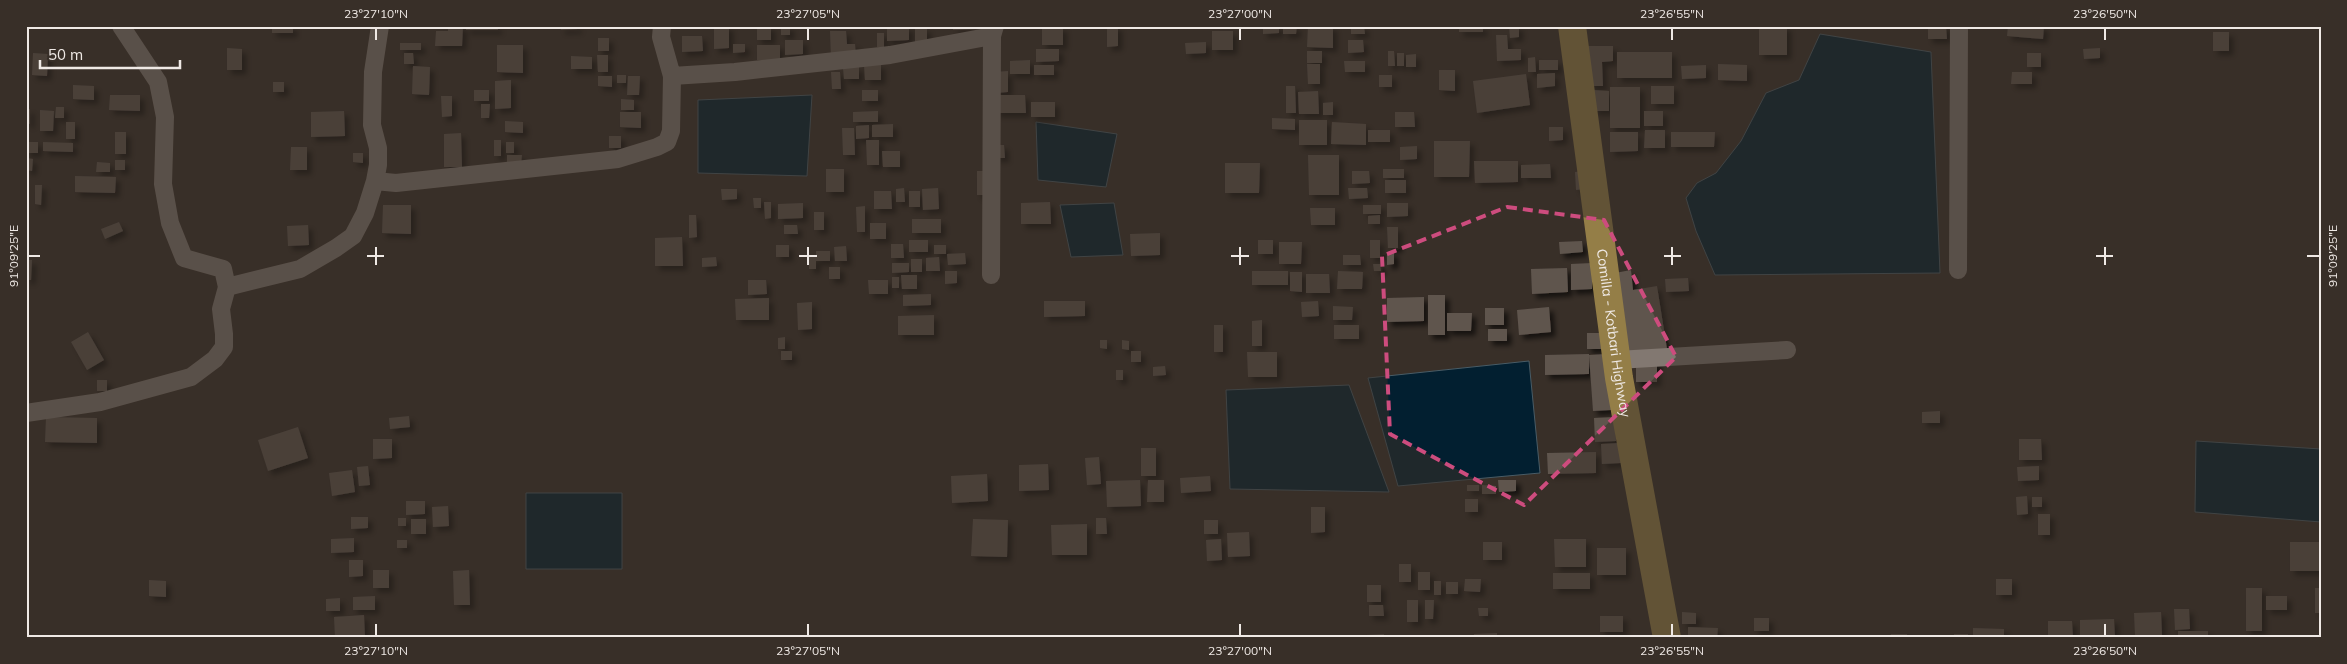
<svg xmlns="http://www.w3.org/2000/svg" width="2347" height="664" font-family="Mulish,sans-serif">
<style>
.water{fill:#021f30;stroke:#495c66}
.building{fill:#5f554e;filter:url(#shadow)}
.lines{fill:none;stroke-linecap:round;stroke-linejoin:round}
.street{stroke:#827871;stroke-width:18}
.primary{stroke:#947e47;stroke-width:28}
.marked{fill:none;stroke:#cd4c7e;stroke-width:4;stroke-dasharray:10 6;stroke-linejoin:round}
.ticks{fill:none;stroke:#efe9e5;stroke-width:2}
.labels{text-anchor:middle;stroke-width:5;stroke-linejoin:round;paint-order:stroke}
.street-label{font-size:14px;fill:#efe9e5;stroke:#382f28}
.neatline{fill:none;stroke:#efe9e5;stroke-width:2}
.ticks-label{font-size:12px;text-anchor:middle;fill:#efe9e5}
</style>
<defs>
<filter id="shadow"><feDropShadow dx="4.5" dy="4.5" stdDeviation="2.5" flood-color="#0009"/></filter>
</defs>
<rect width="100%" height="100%" fill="#382f28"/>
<!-- water -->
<path class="water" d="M1820,34L1931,52L1940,273L1715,275L1696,231L1686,198L1697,183L1716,173L1741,141L1766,93L1799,80Z
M812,95L807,176L698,173V100Z
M1036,122L1117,134L1106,187L1038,180Z
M1114,203L1123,255L1071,257L1060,205Z
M1529,361L1540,473L1398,486L1368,378Z
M1349,385L1389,492L1230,489L1226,390Z
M2196,441L2321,449V522L2195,512Z
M526,493H622V569H526Z"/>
<!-- building -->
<path class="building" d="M272,26H293V33H272Z
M448,26H463L462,46H435L436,31H448Z
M466,26H498V30H466Z
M560,26H578V29L561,30Z
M714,26H729V48L714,49Z
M757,26H771V40H757Z
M781,26H790V35H781Z
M953,26H987V29L953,30Z
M1107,26H1118V46L1107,47Z
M1263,26H1279V33L1263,34Z
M1283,26H1297L1296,34H1283Z
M1308,26H1333V48L1307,47Z
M1351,26H1364L1365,34H1351Z
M1459,26H1483V32H1459Z
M1509,26H1519V37L1510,38Z
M1759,26H1787V55H1759Z
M1928,26H1946L1947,39H1928Z
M2008,26H2044L2043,39L2007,36Z
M887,27H909V40L887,41Z
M1042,27H1063V45H1042Z
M927,28V43H915V29Z
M830,31H846L847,44H855L856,58H831Z
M1212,31H1233V50H1212Z
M2213,32H2229V51H2213Z
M877,33H884V47H877Z
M1496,35H1507L1508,49H1521V60L1497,61Z
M682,36H702L703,51L682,52Z
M598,38H609V51H598Z
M785,40H803V54L785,55Z
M1348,40H1363L1364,52L1348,53Z
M1206,42V53L1186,54L1185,43Z
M400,43H421V50H400Z
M733,44H745V52L733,53Z
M497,45H523V73L497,72Z
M757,45H780V60H757Z
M1588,46H1613V61L1602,62L1603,86H1589Z
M227,48L242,49V70H227Z
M2100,48V58L2084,59L2083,49Z
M1036,49H1059V61L1036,62Z
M1307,51H1322V63H1307Z
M1388,51H1394L1395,66H1388Z
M1617,52H1672V78H1617Z
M33,53L48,54L47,76L32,75Z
M404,53H413L414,64H404Z
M1397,53H1404V66H1397Z
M2027,53H2041V67H2027Z
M1416,54V67H1406V55Z
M597,55H608V72H598Z
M571,56L592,57V69H571Z
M1535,57L1536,72H1528V58Z
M1030,60V74H1010V61Z
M1539,60H1558V70H1539Z
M1344,61H1365V72H1345Z
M881,64V80H865L864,65Z
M1307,64H1320V84H1308Z
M1718,64L1747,65V81L1718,80Z
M1034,65H1054V75H1034Z
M1706,65V78L1682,79L1681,66Z
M413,66L430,67L429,95L412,94Z
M859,67V79H844L843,68Z
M1439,70H1455V91L1439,90Z
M1008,71V92L995,93L994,72Z
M831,72H840L841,89H832Z
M2012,72H2032V84H2011Z
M1555,73V86L1537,88V74Z
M1526,74L1530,105L1477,113L1473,81Z
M617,75H626V83H617Z
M1379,75H1392V87H1379Z
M598,76H612V87L598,86Z
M628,76H640L639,95H627Z
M511,80V108L495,109V81Z
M273,82H284V92H273Z
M73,85L94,86V100L73,99Z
M1286,86H1295L1296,113H1286Z
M1651,86H1674V104H1651Z
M1610,87H1640V128H1610Z
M474,90H489V101H474Z
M862,90H878V101H862Z
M1593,90L1609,91V111H1593Z
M1318,91L1319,114H1299L1298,92Z
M110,95H140V111L109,110Z
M995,95H1025L1026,113H995Z
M441,96H452V116L442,117Z
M621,99L634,100V110H621Z
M1031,102H1055V117H1031Z
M1333,102V115H1323V103Z
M481,104H490L489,118H481Z
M56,107H64V118H55Z
M26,109H30V124L26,123Z
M40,110L54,111L53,131H40Z
M344,111L345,136L311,137V112Z
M878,111V122H853V112Z
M1644,111H1663V126H1644Z
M620,112H641V128L620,127Z
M1395,112H1414L1415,127H1395Z
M1272,118L1295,119V130L1272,129Z
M1299,120H1327V145H1299Z
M505,121L523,122V133L505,132Z
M66,122H75V139H66Z
M1332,122L1366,124V145L1331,144Z
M893,124V137H872V125Z
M869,125V138L856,139V126Z
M1549,127H1563V140L1549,141Z
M842,128H854L855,155H843Z
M1368,130H1390V142H1368Z
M1645,130H1665V148H1644Z
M115,132H126V154H115Z
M1610,132H1638V151L1610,152Z
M1671,132H1715L1714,147H1671Z
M461,133L462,167H444V134Z
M609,136H621V148H609Z
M494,140H501V156H494Z
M866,140H879V165H867Z
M1434,141H1470L1469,177H1434Z
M26,142H38V153H26Z
M43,142L73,143V152L43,151Z
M506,142H514V153H506Z
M995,145H1004L1005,158H995Z
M1417,146V159L1400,160V147Z
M291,147H307V170H290Z
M882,151H900V167H883Z
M353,153H363V163L353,162Z
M507,155H522L521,165H507Z
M1308,155H1339V195H1309Z
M26,158L33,159L32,171L26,170Z
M115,160H125V170H115Z
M1474,161H1518V182L1475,183Z
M97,162L110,163V172H96Z
M1225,163H1260L1259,193H1225Z
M1550,164L1551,178H1521V165Z
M826,169H844V192H826Z
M1383,169H1404V178H1383Z
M977,171H984L985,195H977Z
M1352,171H1369L1370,183L1352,184Z
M1583,171L1584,189L1576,190L1575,172Z
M75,176L116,177L115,193L75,192Z
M1385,180H1406V193H1385Z
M35,185H42L41,205L35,204Z
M904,188L905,202H896V189Z
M938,188L939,209L923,210L922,189Z
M1348,188H1367L1368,198L1349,199Z
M721,189H737V199L722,200Z
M874,191H891L892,209H874Z
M909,191H920V207H909Z
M753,198H761V208H754Z
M764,202H771V218L765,219Z
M1050,202L1051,224H1021V203Z
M803,203V218L778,219V204Z
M1387,203H1408V216L1387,217Z
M383,205H411V234L382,233Z
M1363,205H1381V214H1363Z
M865,206V232H857L856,207Z
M1310,208H1335V225H1311Z
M814,212H824V230H814Z
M689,215H696L697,237L689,238Z
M1380,215V224H1368V216Z
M912,219H941V233H912Z
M119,222L123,231L105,239L101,229Z
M870,223H886V239H870Z
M308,225L309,245L288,246L287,226Z
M784,225H797L798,234H784Z
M1387,227H1398V248H1388Z
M1160,233V255L1131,256L1130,234Z
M682,237L683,266H655V238Z
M909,240H928V252H909Z
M1258,240H1273V254H1258Z
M1370,240H1380V258H1370Z
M1582,241L1583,252L1560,254L1559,242Z
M1279,242H1302L1301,264H1279Z
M891,244H903L904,258H891Z
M776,245H789V257H776Z
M934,245H946V254H934Z
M846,246L847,261H835L834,247Z
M816,251H830V261H816V269H809V257H816Z
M1387,252H1394V264L1387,265Z
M965,253L966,264L948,265L947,254Z
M1343,255H1360L1361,265H1343Z
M716,257L717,266L702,267V258Z
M939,257L940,271H926V258Z
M911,259H922V272H911Z
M26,260H32L31,280H26Z
M892,263H909V272L892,273Z
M1592,263V289L1571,290V264Z
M1373,264H1380L1381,271H1374Z
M829,267H840V279H829Z
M1567,268L1568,292L1532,294L1531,269Z
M1631,270L1633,290L1657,286L1667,349L1627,355L1615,273Z
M945,271H957V283L945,284Z
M1252,271H1288V285H1252Z
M1338,271L1363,272L1362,289H1337Z
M1290,272H1302V292L1290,291Z
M1306,274H1329L1330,293H1306Z
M901,275H917V289H902Z
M892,277H899V288H892Z
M1688,278L1689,291L1666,292L1665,279Z
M748,280H766L767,294L748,295Z
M868,280H888V294H869Z
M931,294V305L903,306V295Z
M1428,295H1445V335H1428Z
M1424,297V321L1387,322V298Z
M769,298V320H736L735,299Z
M1044,301H1085V316L1044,317Z
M1318,301L1319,316L1302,317L1301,302Z
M812,302V329L798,330L797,303Z
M1333,306L1353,307L1352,320H1333Z
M1549,307L1551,332L1519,335L1517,310Z
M1485,308H1504V325H1485Z
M1447,313H1472L1471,331H1447Z
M934,315V335H898V316Z
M1262,320V346H1252V321Z
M1214,325H1223V352H1214Z
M1334,325H1359V339H1334Z
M1488,329H1507V341H1488Z
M88,332L104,360L87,370L71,342Z
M1587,333H1604V349H1587Z
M785,337V349H778V338Z
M1100,340H1107V349L1100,348Z
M1122,340L1129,341V350L1122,349Z
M781,351H792V360H781Z
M1131,351H1141V362H1131Z
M1247,352H1277V377H1248Z
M1589,354V374L1545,375V355Z
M1608,354L1611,410L1593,411L1589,355Z
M1636,360L1657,361V382H1636Z
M1165,366L1166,375L1153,376V367Z
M1116,370H1123V380H1116Z
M97,380H107V391H97Z
M1940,411V423H1922V412Z
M409,416L410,427L390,429L389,418Z
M46,417L97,418V443L45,442Z
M1615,417L1616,441L1595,442L1594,418Z
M298,427L308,458L268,471L258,440Z
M373,439H392V458L373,459Z
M2019,439H2041L2042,460H2019Z
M1620,443L1621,463L1602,464L1601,444Z
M1141,448H1156V476H1141Z
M1596,452V473L1548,474L1547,453Z
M1099,457L1101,484L1087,485L1085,458Z
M1048,464L1049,490L1019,491V465Z
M368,466L370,485L359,486L357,467Z
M2039,466V480L2018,481L2017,467Z
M352,470L355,492L332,496L329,473Z
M987,474L988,501L952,503L951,476Z
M1210,476L1211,491L1181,493L1180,478Z
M1140,480L1141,506L1107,507L1106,481Z
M1148,480H1164V502H1147Z
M1498,480H1516V491L1499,492Z
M1467,485H1479V491H1467Z
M1482,485L1496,486V494H1482Z
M2027,496L2028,514L2017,515L2016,497Z
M2032,497H2042V507H2032Z
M1465,499H1478V512H1465Z
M406,501H425V514L406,515Z
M448,506L449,526L433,527L432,507Z
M1311,507H1325V532L1311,533Z
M2038,514H2050V535H2038Z
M351,517H368V528L351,529Z
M398,518H406V526H398Z
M1096,518H1106L1107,534H1096Z
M411,519H426V534H411Z
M973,519L1008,520L1007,557L971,556Z
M1204,520H1218V534H1204Z
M1087,524V555H1052L1051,525Z
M1249,532L1250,556L1228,557L1227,533Z
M354,538V552L331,553V539Z
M1221,539L1222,560L1207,561L1206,540Z
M1554,539H1586V567H1555Z
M397,540H407V548H397Z
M1483,542H1502V560H1483Z
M2290,542H2321V571H2290Z
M1597,548H1626V575H1597Z
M349,560H363V576L349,577Z
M1399,564H1411V582H1399Z
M373,570H389V588H373Z
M469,570L470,605H454L453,571Z
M1418,572H1430V590H1418Z
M1553,573H1590V589H1553Z
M1465,579H1481L1480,592L1464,591Z
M1996,579H2012V595H1996Z
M149,580L166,581V597L149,596Z
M1434,581H1441V595H1434Z
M1446,582H1458V594H1446Z
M1367,585H1381V602H1367Z
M2246,588H2262V631H2246Z
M2315,588H2321V613H2315Z
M375,596V610H353V597Z
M2266,596H2287V610H2266Z
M340,598V611H326V599Z
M1407,600H1418V622H1407Z
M1425,600H1434L1433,619H1425Z
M1369,605H1383L1384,616H1369Z
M1478,608H1488V616H1479Z
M2174,609H2189L2190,629L2175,630Z
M1682,612L1696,613V624H1682Z
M2161,612L2162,635L2135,636L2134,613Z
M364,615L365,638H335L334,617Z
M1600,616H1623V632H1600Z
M1754,618H1769V631H1754Z
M2114,619L2115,638H2080V620Z
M2048,621H2072L2073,638H2048Z
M1688,627L1718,628L1717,638H1688Z
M1973,628L2004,629V638H1973Z
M2178,631H2208V638H2178Z
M1497,633V638H1474V634Z
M1384,634V638H1366V635Z
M1891,634H1907V638H1890Z
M1954,634H1968V638H1954Z"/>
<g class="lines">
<!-- street -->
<path class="street" d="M121,26L158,82L165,117L163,184L170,223L184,258L223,269L227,287
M672,76L735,72L890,55L992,36L995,26
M375,181L396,183L618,159L657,147L667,142L671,131L672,76L661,37L662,26
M1958,270L1959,26
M991,275L992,36
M1617,360L1787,350
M26,413L100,402L191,377L215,359L224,347V334L221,309L227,287L300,269L336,248L353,236L365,213L375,181L378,165V148L372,125L373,72L380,26"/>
<!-- primary -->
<path class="primary" id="s1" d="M1572,26L1619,378L1667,638"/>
</g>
<!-- marked area -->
<path d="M0 0H2347V664H0ZM1507,207L1604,220L1676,357L1524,505L1390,434L1382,256Z" fill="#382f28" fill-opacity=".55" fill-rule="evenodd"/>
<path class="marked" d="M1507,207L1604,220L1676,357L1524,505L1390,434L1382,256Z"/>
<!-- ticks -->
<path class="ticks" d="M376,28V40M808,28V40M1240,28V40M1672,28V40M2105,28V40M376,247V265M808,247V265M1240,247V265M1672,247V265M2105,247V265M28,256H40M367,256H384M799,256H817M1231,256H1249M1664,256H1681M2096,256H2113M2307,256H2320M376,624V636M808,624V636M1240,624V636M1672,624V636M2105,624V636"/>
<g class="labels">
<!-- street labels -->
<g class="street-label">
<text dy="5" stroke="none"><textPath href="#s1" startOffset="310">Comilla - Kotbari Highway</textPath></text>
</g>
</g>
<!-- border -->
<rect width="2347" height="664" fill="none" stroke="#382f28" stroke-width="55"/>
<!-- scale -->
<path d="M40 60v8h140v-8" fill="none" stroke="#efe9e5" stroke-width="2.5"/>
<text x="48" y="60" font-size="15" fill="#efe9e5" stroke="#382f28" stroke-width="4" paint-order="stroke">50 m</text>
<rect x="28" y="28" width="2292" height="608" class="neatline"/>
<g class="ticks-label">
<text x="376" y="18">23°27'10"N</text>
<text x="808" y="18">23°27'05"N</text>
<text x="1240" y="18">23°27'00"N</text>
<text x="1672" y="18">23°26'55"N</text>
<text x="2105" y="18">23°26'50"N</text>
<text transform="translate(2333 256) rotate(-90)" y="4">91°09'25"E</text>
<text transform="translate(14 256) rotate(-90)" y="4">91°09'25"E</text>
<text x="376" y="655">23°27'10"N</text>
<text x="808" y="655">23°27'05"N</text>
<text x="1240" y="655">23°27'00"N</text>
<text x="1672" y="655">23°26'55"N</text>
<text x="2105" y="655">23°26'50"N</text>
</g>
</svg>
